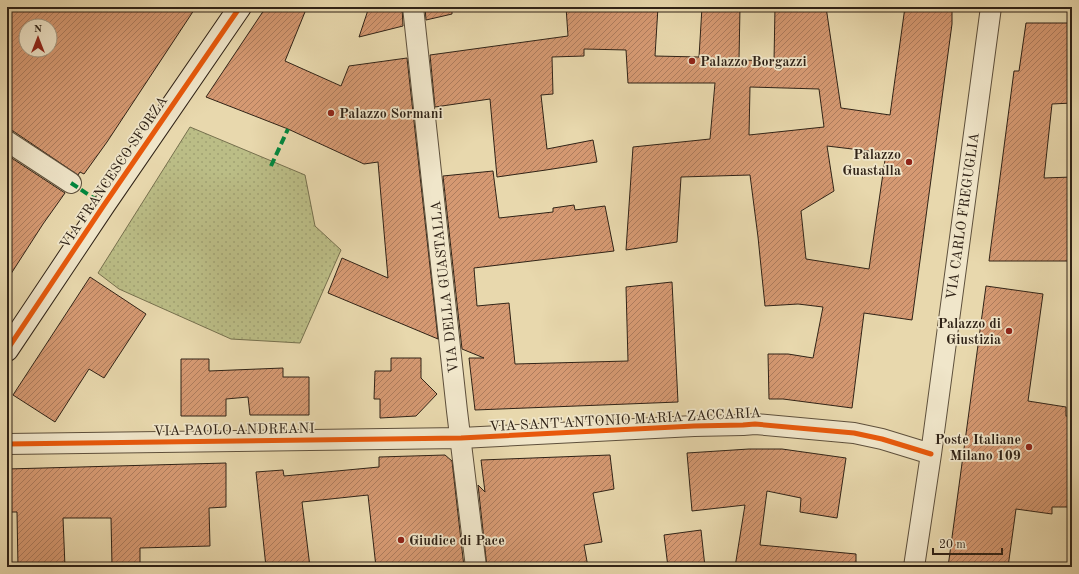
<svg xmlns="http://www.w3.org/2000/svg" width="1079" height="574" font-family="'Old Standard TT',serif">
<style>
.green{fill:url(#green-dots);stroke:#76704e}
.building{fill:url(#building-hatch);stroke:#302317;fill-rule:evenodd}
.lines{fill:none;stroke-linecap:round;stroke-linejoin:round}
.street-casing{stroke:#5e503c;stroke-width:22}
.secondary-casing{stroke:#302317;stroke-width:24}
.street{stroke:#f0e6ca;stroke-width:20}
.secondary{stroke:#f0e6ca;stroke-width:22}
.quiet{stroke:#00873e;stroke-width:4;stroke-dasharray:8 4;stroke-linecap:butt}
.cycleway-casing{stroke:#f0e6ca;stroke-width:8}
.cycleway{stroke:#e8590c;stroke-width:5}
.poi-dot{fill:#8f2418;stroke:#f0e6ca;stroke-width:1.5}
.labels{text-anchor:middle;stroke-width:3.5;stroke-linejoin:round;paint-order:stroke}
.poi-label{font-size:14px;font-weight:bold;fill:#302317;stroke:#f0e6ca;text-anchor:start}
.street-label{font-size:14px;fill:#302317;stroke:#f0e6ca}
</style>
<defs>
<pattern id="green-dots" width="8" height="8" patternUnits="userSpaceOnUse"><rect width="8" height="8" fill="#bbbd86"/><path d="M2 2h.1M6 6h.1" fill="none" stroke="#a1a273" stroke-width="1.8" stroke-linecap="round"/></pattern>
<pattern id="building-hatch" width="6" height="6" patternUnits="userSpaceOnUse"><rect width="6" height="6" fill="#d59972"/><path d="M-1 1l2-2M0 6l6-6M5 7l2-2" fill="none" stroke="#ad7c5d"/></pattern>
</defs>
<rect width="100%" height="100%" fill="#e8d8ad"/>
<filter id="stains"><feTurbulence type="fractalNoise" baseFrequency=".005" numOctaves="4"/><feColorMatrix values="0 0 0 0 .2 0 0 0 0 .09 0 0 0 0 .02 0 0 0 .5 -.17"/></filter>
<radialGradient id="worn" r=".72"><stop offset=".6" stop-color="#630" stop-opacity="0"/><stop offset="1" stop-color="#630" stop-opacity=".3"/></radialGradient>
<!-- green -->
<path class="green" d="M190,127L305,175L315,226L341,250L300,343L231,339L119,289L98,273Z"/>
<!-- building -->
<path class="building" d="M7,7H196L107,142L84,174L80,172L78,175L13,131L7,130ZM26,26H50V50H26Z
M266,7H307L285,61L341,86L349,66L407,58L438,339L328,293L342,258L388,278L378,162L364,164L288,129L206,97Z
M369,7H402L403,26L359,37Z
M425,7H452V14L426,20Z
M566,7H658L655,56L699,57L702,7H740L739,60L774,61L775,7H826L841,108L890,115L905,7H952V24L912,320L864,313L852,408L783,399H769L768,354H788L813,358L823,307L798,304L765,306L758,237L750,175L681,177L677,242L626,250L633,147L710,139L715,83H628L626,50L584,49V56L552,57L553,94L541,95L547,149L593,140L597,162L546,170L497,177L490,99L435,107L430,55L568,36ZM750,87L819,89L824,127L749,135ZM827,146L886,153L869,269L806,259L801,211L834,191Z
M1026,23H1072V103L1052,104L1044,178L1072,177V261H989L1014,71H1019Z
M7,155L65,193L43,224L7,280Z
M493,171L499,218L553,212V208L574,205L575,210L605,206L614,251L474,268L477,306L509,303L515,364L628,361L626,287L672,282L678,402L475,410L469,358H484L462,349L443,176Z
M90,277L146,314L104,378L89,369L55,422L13,395Z
M986,286L1043,294L1028,401L1066,407V416H1072V507H1052V514L1016,509L1008,567H948Z
M391,358H421V378L437,394L416,416L380,418V399H374L375,371H391Z
M181,359H209V371L283,368V377H309V415H250L248,397L226,399V416H181Z
M749,449H782L846,458L837,518L800,512L801,498L767,491L760,545L856,554V567H735L745,505L692,511L687,453Z
M445,455L452,461L464,567H376L368,495L302,502L310,567H266L256,472L283,470L284,476L379,467V457Z
M610,455L614,489L593,493L602,542L584,545L588,567H487L478,485L485,492L481,460Z
M226,463V507L209,508L210,546L140,548V564L112,566L111,518H63L65,567H18L17,512H7V469Z
M701,530L705,567H668L664,535Z"/>
<g class="lines">
<!-- street casing -->
<g class="street-casing">
<path id="street" d="M413,7L457,411L476,567
M7,141L71,183
M7,444L461,438L694,426L743,425L755,424L854,433L882,439L931,454
M914,567L931,454L991,7"/>
</g>
<!-- secondary casing -->
<g class="secondary-casing">
<path id="secondary" d="M7,350L104,205L240,7"/>
</g>
<!-- street -->
<use href="#street" class="street"/>
<!-- secondary -->
<use href="#secondary" class="secondary"/>
<!-- quiet -->
<path class="quiet" d="M271,166L288,129
M71,183L104,205"/>
<!-- cycleway casing -->
<g class="cycleway-casing">
<path id="cycleway" d="M7,350L104,205L240,7
M7,444L461,438L694,426L743,425L755,424L854,433L882,439L931,454"/>
</g>
<!-- cycleway -->
<use href="#cycleway" class="cycleway"/>
</g>
<!-- markers -->
<g class="poi-dot">
<circle cx="692" cy="61" r="4"/>
<circle cx="331" cy="113" r="4"/>
<circle cx="909" cy="162" r="4"/>
<circle cx="1009" cy="331" r="4"/>
<circle cx="1029" cy="447" r="4"/>
<circle cx="401" cy="540" r="4"/>
</g>
<g class="labels">
<!-- poi labels -->
<g class="poi-label">
<text x="700" y="66">Palazzo Borgazzi</text>
<text x="339" y="118">Palazzo Sormani</text>
<text x="901" y="159" text-anchor="end">Palazzo<tspan x="901" dy="16">Guastalla</tspan></text>
<text x="1001" y="328" text-anchor="end">Palazzo di<tspan x="1001" dy="16">Giustizia</tspan></text>
<text x="1021" y="444" text-anchor="end">Poste Italiane<tspan x="1021" dy="16">Milano 109</tspan></text>
<text x="409" y="545">Giudice di Pace</text>
</g>
<!-- street labels -->
<g class="street-label">
<text transform="translate(113 172) rotate(-56)" y="5">VIA FRANCESCO SFORZA</text>
<text transform="translate(962 216) rotate(-82)" y="5">VIA CARLO FREGUGLIA</text>
<text transform="translate(444 287) rotate(-96)" y="5">VIA DELLA GUASTALLA</text>
<text transform="translate(625 419) rotate(-3)" y="5">VIA SANT'ANTONIO MARIA ZACCARIA</text>
<text transform="translate(234 429) rotate(-1)" y="5">VIA PAOLO ANDREANI</text>
</g>
</g>
<!-- margin -->
<rect width="1079" height="574" fill="none" stroke="#e8d8ad" stroke-width="24"/>
<rect x="8" y="8" width="1063" height="558" fill="none" stroke="#302317" stroke-width="2"/>
<rect x="12" y="12" width="1055" height="550" fill="none" stroke="#302317"/>
<!-- north arrow -->
<g transform="translate(38 38)"><circle r="19" fill="#f0e6ca" stroke="#a39882"/>
<path d="M0-3L7 15L0 10L-7 15Z" fill="#8f2418"/>
<text y="-6" font-size="11" font-weight="bold" text-anchor="middle" fill="#302317">N</text>
</g>
<!-- scale -->
<path d="M933 548v6h69v-6" fill="none" stroke="#302317" stroke-width="2"/>
<text x="939" y="548" font-size="12" fill="#302317" stroke="#f0e6ca" stroke-width="3" paint-order="stroke">20 m</text>
<rect width="100%" height="100%" filter="url(#stains)"/>
<rect width="100%" height="100%" fill="url(#worn)"/>
</svg>
